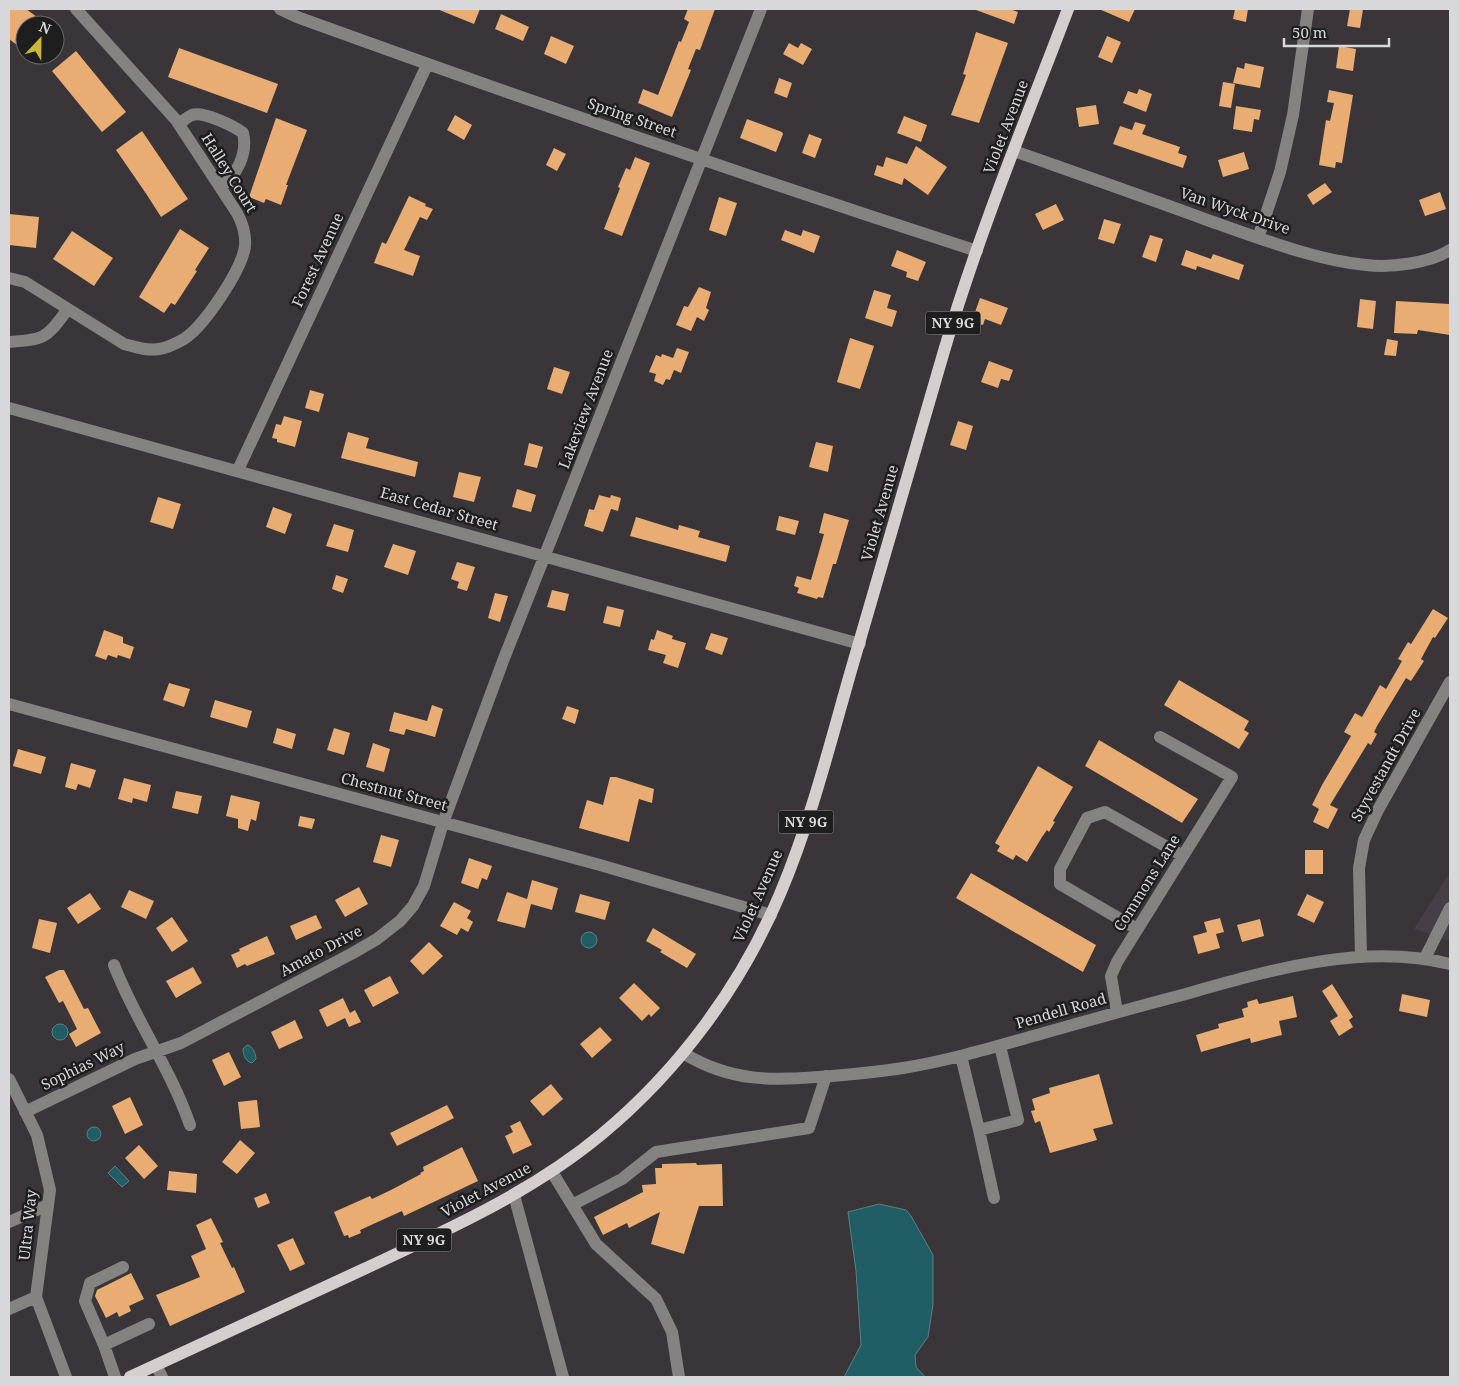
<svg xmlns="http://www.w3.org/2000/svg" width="1459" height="1386" font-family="'Noto Serif',serif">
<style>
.built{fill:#453e47}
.water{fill:#215d64;stroke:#588287}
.building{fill:#e9ac73}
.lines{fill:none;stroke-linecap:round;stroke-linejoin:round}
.minor{stroke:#858382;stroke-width:12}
.major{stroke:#d4cece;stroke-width:12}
.labels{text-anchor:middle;stroke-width:5;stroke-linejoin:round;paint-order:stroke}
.shield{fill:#1f1e1f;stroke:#a0a0a1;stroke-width:1}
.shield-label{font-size:14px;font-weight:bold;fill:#d8d7d9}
.street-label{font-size:15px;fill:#d8d7d9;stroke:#1f1e1f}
</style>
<rect width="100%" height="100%" fill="#393539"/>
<!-- built -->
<path class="built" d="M1450,872V941L1414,929Z"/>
<!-- water -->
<path class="water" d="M581 940a8 8 0 1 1 16 0a8 8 0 1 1-16 0Z
M52 1032a8 8 0 1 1 16 0a8 8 0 1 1-16 0Z
M247,1045C253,1046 256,1054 256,1059L252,1063C246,1062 243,1055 243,1049Z
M87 1134a7 7 0 1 1 14 0a7 7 0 1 1-14 0Z
M115,1166L129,1181L122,1187L108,1173Z
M879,1204L906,1210L911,1216L933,1255V1304L928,1337L915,1355L916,1367L925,1377H844L861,1345L856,1271L848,1212Z"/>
<!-- building -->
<path class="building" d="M9,9H26L48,25H25V51L9,39Z
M437,9H480L474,24Z
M688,9H715L700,50L696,49L688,69L691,70L672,117L638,103L643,89L658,95L679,41L681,42L689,22L684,19Z
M976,9H1010L1018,12L1014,24L976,10Z
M1099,9H1135L1129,22Z
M1235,9H1248L1246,22L1233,19Z
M1350,9H1363L1360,28L1347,26Z
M501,14L529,27L523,41L495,29Z
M976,32L1008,43L979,123L951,115L966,75L963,74Z
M551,36L574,46L566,64L544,54Z
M1107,36L1121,42L1112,63L1098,57Z
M789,43L798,48L801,43L812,49L803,65L783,54Z
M1339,46L1356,49L1353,71L1336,68Z
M179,48L278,84L267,113L168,77Z
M76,51L126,112L102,132L52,71Z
M1245,63L1264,67L1260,88L1233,83L1237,67L1244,69Z
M779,78L792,83L787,98L774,93Z
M1223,82L1235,84L1231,108L1219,106Z
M1139,89L1152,94L1146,112L1123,103L1128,91L1137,94Z
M1329,90L1353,95L1342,163L1336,162L1335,168L1319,165L1326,120L1330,121L1334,103L1327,102Z
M1096,105L1099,124L1079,127L1076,108Z
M1236,106L1261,110L1259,120L1254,119L1252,132L1233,129Z
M455,115L472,125L464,140L447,130Z
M904,116L927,125L921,142L897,133Z
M276,118L307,130L286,185H288L281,205L266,199L264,203L249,197Z
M747,119L782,132L783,134L776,152L740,138Z
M1135,122L1146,125L1142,134L1180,147L1178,153L1187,156L1183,168L1113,144L1120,126L1132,130Z
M142,131L188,199L161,217L147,195L116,150Z
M809,134L822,139L815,158L802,153Z
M916,146L947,167L928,195L904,178L902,185L874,175L877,165L883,167L886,157L907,164Z
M554,148L566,154L557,171L546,165Z
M1244,152L1249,169L1223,177L1218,160Z
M635,157L650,163L622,236L604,229L620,188L618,187L626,168L630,170Z
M1325,183L1332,192L1313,205L1307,195Z
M1440,192L1446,209L1425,216L1419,200Z
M409,196L426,204L425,206L433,209L427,220L420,217L404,250L420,256L413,276L374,263L382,242L386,244Z
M719,197L737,203L726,236L709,230Z
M1056,204L1064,220L1043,230L1035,214Z
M9,214L39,217L36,248L9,245Z
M1104,219L1121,224L1114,244L1098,239Z
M180,229L209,248L195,270L197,271L175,305L171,303L164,313L139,297Z
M785,230L801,236L803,230L820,236L814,253L781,240Z
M72,231L113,258L94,286L53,259Z
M1150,235L1163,239L1156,262L1142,257Z
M897,250L926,262L918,281L906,277L907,272L891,266Z
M1186,250L1211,259L1213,254L1244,265L1239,280L1197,266L1196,270L1181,265Z
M699,287L711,292L706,308L709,310L704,321L697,317L691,331L676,325L684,306L688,307Z
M874,290L891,295L887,308L897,311L892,327L865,318Z
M980,298L1008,308L1001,325L985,319L983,325L972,321Z
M1360,299L1376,301L1373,329L1357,327Z
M1396,301L1450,304V335L1418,330L1417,334L1394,333Z
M850,338L874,346L860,389L837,382Z
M1387,339L1398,341L1396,356L1384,355Z
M677,348L689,352L681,373L674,370L670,380L666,379L663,385L654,381L656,374L649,372L656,355L661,357L662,354L673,358Z
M989,361L1013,370L1009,381L1001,379L998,388L981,382Z
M554,367L570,372L562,394L547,389Z
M310,390L324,394L319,412L305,408Z
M284,416L302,421L295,447L277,442V439L272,438L276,424L281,425Z
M958,421L973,426L966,450L950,445Z
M348,432L369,438L366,448L418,462L415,477L341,458Z
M816,442L833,446L828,472L809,467Z
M529,443L543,447L537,468L524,465Z
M459,472L481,477L474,502L453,497Z
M517,489L536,495L531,512L512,507Z
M599,495L610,498L611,495L621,498L618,511L611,509L603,532L584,526L589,509L594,510Z
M158,497L181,504L173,529L150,522Z
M273,507L292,514L285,534L266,527Z
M824,513L849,520L836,564H833L823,598L818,597L817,599L797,593L799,588L794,586L797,576L811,580L824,534L819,533Z
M779,516L799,521L795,535L776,530Z
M636,517L678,530L679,525L700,531L698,537L730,546L726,562L630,536Z
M334,524L354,530L348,552L326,546Z
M393,544L416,551L408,575L384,567Z
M457,562L475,567L467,591L457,588L459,582L451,579Z
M336,575L348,579L343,593L332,589Z
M552,590L569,594L565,611L547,607Z
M495,593L508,596L500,622L488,618Z
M607,606L624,610L620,627L603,623Z
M1433,609L1448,618L1435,638L1433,637L1421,659L1424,661L1411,681L1406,678L1377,726L1374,732L1377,734L1371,745L1368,743L1330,805L1338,809L1328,829L1313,822L1319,809L1312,805L1322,785L1351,736L1344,732L1348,725L1355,713L1362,717L1380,685L1386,689L1402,661L1398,659L1408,642L1411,644Z
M104,630L123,637V643L134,647L130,659L118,655L117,658L108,655L106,660L95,656Z
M657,630L673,636L672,639L686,643L678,668L663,663L666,655L648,650L651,639L654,640Z
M711,633L728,638L722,655L705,649Z
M1179,680L1249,721L1244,730L1249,733L1239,749L1164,705Z
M169,683L190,689L184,707L163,700Z
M215,700L252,711L247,728L210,717Z
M432,705L443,709L435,737L406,729L404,735L389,731L394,712L427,721Z
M567,706L579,710L575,724L562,719Z
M277,728L296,734L292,749L273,743Z
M334,728L350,733L344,755L327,750Z
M1099,740L1198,799L1182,823L1085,766Z
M373,743L390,749L384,772L366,767Z
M18,749L46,757L41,774L13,766Z
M71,763L96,770L90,788L78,784L76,790L65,787Z
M1038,766L1073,787L1053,821L1055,822L1049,832L1047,830L1042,837L1027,862L1016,855L1013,860L997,851L1000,846L995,843Z
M610,777H616L654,789L652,803L639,799L629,842L579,828L587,800L603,805Z
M124,778L151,785L147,802L133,798L132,803L118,799Z
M176,791L202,796L198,814L172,808Z
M231,795L260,802L256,821L251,819L248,831L238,828V819L226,816Z
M300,816L315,819L312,829L298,826Z
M381,835L399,840L391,867L373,862Z
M1305,850H1323V874H1305Z
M469,858L492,866L487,880L482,878L478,889L461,883Z
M971,873L1096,945L1083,972L956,898Z
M532,880L558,888L552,910L531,904L525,928L497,921L507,892L527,899Z
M359,887L368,904L345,917L335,900Z
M129,890L154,901L146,919L121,907Z
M90,893L101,909L78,924L67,908Z
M580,894L610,902L605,920L575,912Z
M1307,894L1324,902L1314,923L1297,915Z
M454,902L471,911L467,918L473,922L468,932L461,928L457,935L440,926Z
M316,915L322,928L296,940L290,926Z
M172,917L188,941L172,952L156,928Z
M1220,918L1224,932L1216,934L1220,948L1198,954L1193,936L1207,932L1204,922Z
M39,919L57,923L50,953L32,948Z
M1260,919L1264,936L1242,942L1237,925Z
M653,928L696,954L687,968L660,952L662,950L646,941Z
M267,936L275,954L247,966L245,964L237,968L231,955L240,951L239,949Z
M429,942L443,956L423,975L410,961Z
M193,967L202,983L176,998L166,981Z
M59,970H64L84,1009L88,1008L101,1033L76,1047L69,1034L77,1029L63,1001L59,1003L45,977Z
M390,976L399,993L373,1007L364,990Z
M634,983L660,1008L651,1017L649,1014L642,1021L619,998Z
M1332,984L1353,1017L1349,1020L1353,1027L1339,1036L1330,1021L1338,1016L1322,991Z
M1402,994L1430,1000L1427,1017L1399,1011Z
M1293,996L1297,1017L1279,1021L1282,1035L1251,1043L1250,1038L1201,1052L1196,1035L1219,1028L1218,1024L1244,1017L1242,1009L1248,1007L1247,1002L1257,999L1259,1004Z
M343,998L350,1013L355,1010L361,1022L349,1027L345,1018L327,1027L319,1010Z
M295,1020L303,1038L279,1049L271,1032Z
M600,1027L612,1040L592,1058L580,1044Z
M229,1052L241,1077L224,1086L212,1060Z
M1099,1074L1113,1124L1093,1129L1097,1140L1050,1153L1040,1121L1035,1123L1031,1111L1035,1110L1032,1099L1050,1093L1049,1088Z
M551,1084L563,1099L543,1116L530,1101Z
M130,1097L143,1125L125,1134L112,1106Z
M257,1100L260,1127L241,1129L238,1102Z
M447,1105L454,1118L397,1146L390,1133Z
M520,1121L532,1145L513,1154L505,1136L513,1132L510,1126Z
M240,1140L255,1153L237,1174L222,1162Z
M139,1145L158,1166L144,1179L125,1158Z
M462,1147L478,1181L404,1216L402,1211L360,1230L361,1233L349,1238L348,1235L344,1236L334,1212L370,1196L372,1199L391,1190L421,1174L420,1173L424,1171L423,1167Z
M696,1163L697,1165L722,1164L723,1206H699L684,1254L651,1244L660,1212L629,1228L627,1223L603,1235L594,1217L643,1192L642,1185L656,1184L655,1168H662V1164Z
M169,1171L197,1174L196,1193L167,1190Z
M266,1193L270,1203L258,1208L254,1198Z
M211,1218L223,1242L220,1243L232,1268L234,1267L245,1292L170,1326L156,1295L200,1277L191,1256L206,1249L196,1225Z
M293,1238L305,1264L290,1271L277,1245Z
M131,1273L144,1299L129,1306L131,1311L119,1317L117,1312L106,1318L95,1296L97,1290Z"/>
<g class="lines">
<!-- minor -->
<path class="minor" d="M280,9L297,17C523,99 749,177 977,251
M179,124C183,121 187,117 192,115C203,111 234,126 243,133C248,153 237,176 220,187
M1014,151C1079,174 1145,197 1210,221C1259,238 1315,260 1366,265C1391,268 1430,263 1450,250
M1258,238L1280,172L1293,115L1308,9
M9,278L25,282L124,344C135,347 147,351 159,349C166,348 177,343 184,339C204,326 242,270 245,246C246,234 243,224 237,213L176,120L76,9
M9,342C47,339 45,339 68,309
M9,408L860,644
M238,470L427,65
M9,704L600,865L771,915
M1137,929L1060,884V869L1087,818L1105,812L1183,856
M1361,957L1359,868L1364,840L1378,810L1450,682
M1425,958L1450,908
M114,965C135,1020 171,1069 190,1125
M1117,1012L1111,976L1117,962L1232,777L1160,737
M683,1053C734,1084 775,1080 832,1076C856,1074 879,1072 903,1068C947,1061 991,1048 1033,1036C1083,1022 1132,1008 1182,995C1267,971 1362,942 1450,964
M961,1056L979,1130L1018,1120L1000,1046
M9,1079L37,1135L50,1190L36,1297L66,1377
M25,1112L135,1059L181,1043L353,953L377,939L400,921L413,906L424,886L443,823L503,661L761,9
M979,1130L994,1198
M552,1172L596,1244L656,1299L672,1332L679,1377
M514,1195L563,1377
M572,1205L622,1179L656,1152L809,1128L826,1076
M9,1222L48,1205
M9,1309L36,1297
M104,1345L149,1324
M156,1365L162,1377
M115,1377L104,1345L85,1301L90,1283L123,1267"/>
<!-- major -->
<path class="major" d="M130,1377C208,1341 286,1305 364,1269C447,1230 531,1193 602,1134C679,1070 741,986 780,894C810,823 829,748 850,674C882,567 912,458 944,351C978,235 1025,122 1068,9"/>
</g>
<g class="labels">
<!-- shield labels -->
<g class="shield">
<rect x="925.5" y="311.5" width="55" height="23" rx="4"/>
<rect x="778.5" y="810.5" width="55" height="23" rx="4"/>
<rect x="396.5" y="1228.5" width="55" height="23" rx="4"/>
</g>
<g class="shield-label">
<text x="953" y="328">NY 9G</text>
<text x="806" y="827">NY 9G</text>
<text x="424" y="1245">NY 9G</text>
</g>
<!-- street labels -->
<g class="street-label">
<text transform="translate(632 118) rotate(19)" y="5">Spring Street</text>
<text transform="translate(1006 127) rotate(-69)" y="5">Violet Avenue</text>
<text transform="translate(229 173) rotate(58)" y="5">Halley Court</text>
<text transform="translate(1235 211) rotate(19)" y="5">Van Wyck Drive</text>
<text transform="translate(318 260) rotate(-65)" y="5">Forest Avenue</text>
<text transform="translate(586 409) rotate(-69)" y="5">Lakeview Avenue</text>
<text transform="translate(439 509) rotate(16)" y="5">East Cedar Street</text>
<text transform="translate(880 513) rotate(-74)" y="5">Violet Avenue</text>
<text transform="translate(1386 765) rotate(-61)" y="5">Styvestandt Drive</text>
<text transform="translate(394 792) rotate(15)" y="5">Chestnut Street</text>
<text transform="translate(1147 883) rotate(-58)" y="5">Commons Lane</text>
<text transform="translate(758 896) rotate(-66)" y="5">Violet Avenue</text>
<text transform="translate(321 951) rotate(-28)" y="5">Amato Drive</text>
<text transform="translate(1061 1011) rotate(-16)" y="5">Pendell Road</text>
<text transform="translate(83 1066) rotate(-26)" y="5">Sophias Way</text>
<text transform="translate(486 1190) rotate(-28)" y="5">Violet Avenue</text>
<text transform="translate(28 1225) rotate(-84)" y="5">Ultra Way</text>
</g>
</g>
<!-- border -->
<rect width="1459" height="1386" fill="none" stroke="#d8d7d9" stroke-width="20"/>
<!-- north arrow -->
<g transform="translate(40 40) rotate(22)"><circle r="24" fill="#1f1e1f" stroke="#696869"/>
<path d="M0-4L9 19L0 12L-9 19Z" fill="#cbba39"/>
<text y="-8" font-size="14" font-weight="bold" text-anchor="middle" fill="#d8d7d9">N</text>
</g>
<!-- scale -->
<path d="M1284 38v8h105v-8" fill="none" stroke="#d8d7d9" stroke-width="2.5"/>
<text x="1292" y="38" font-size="15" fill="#d8d7d9" stroke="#1f1e1f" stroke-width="4" paint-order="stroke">50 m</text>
</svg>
